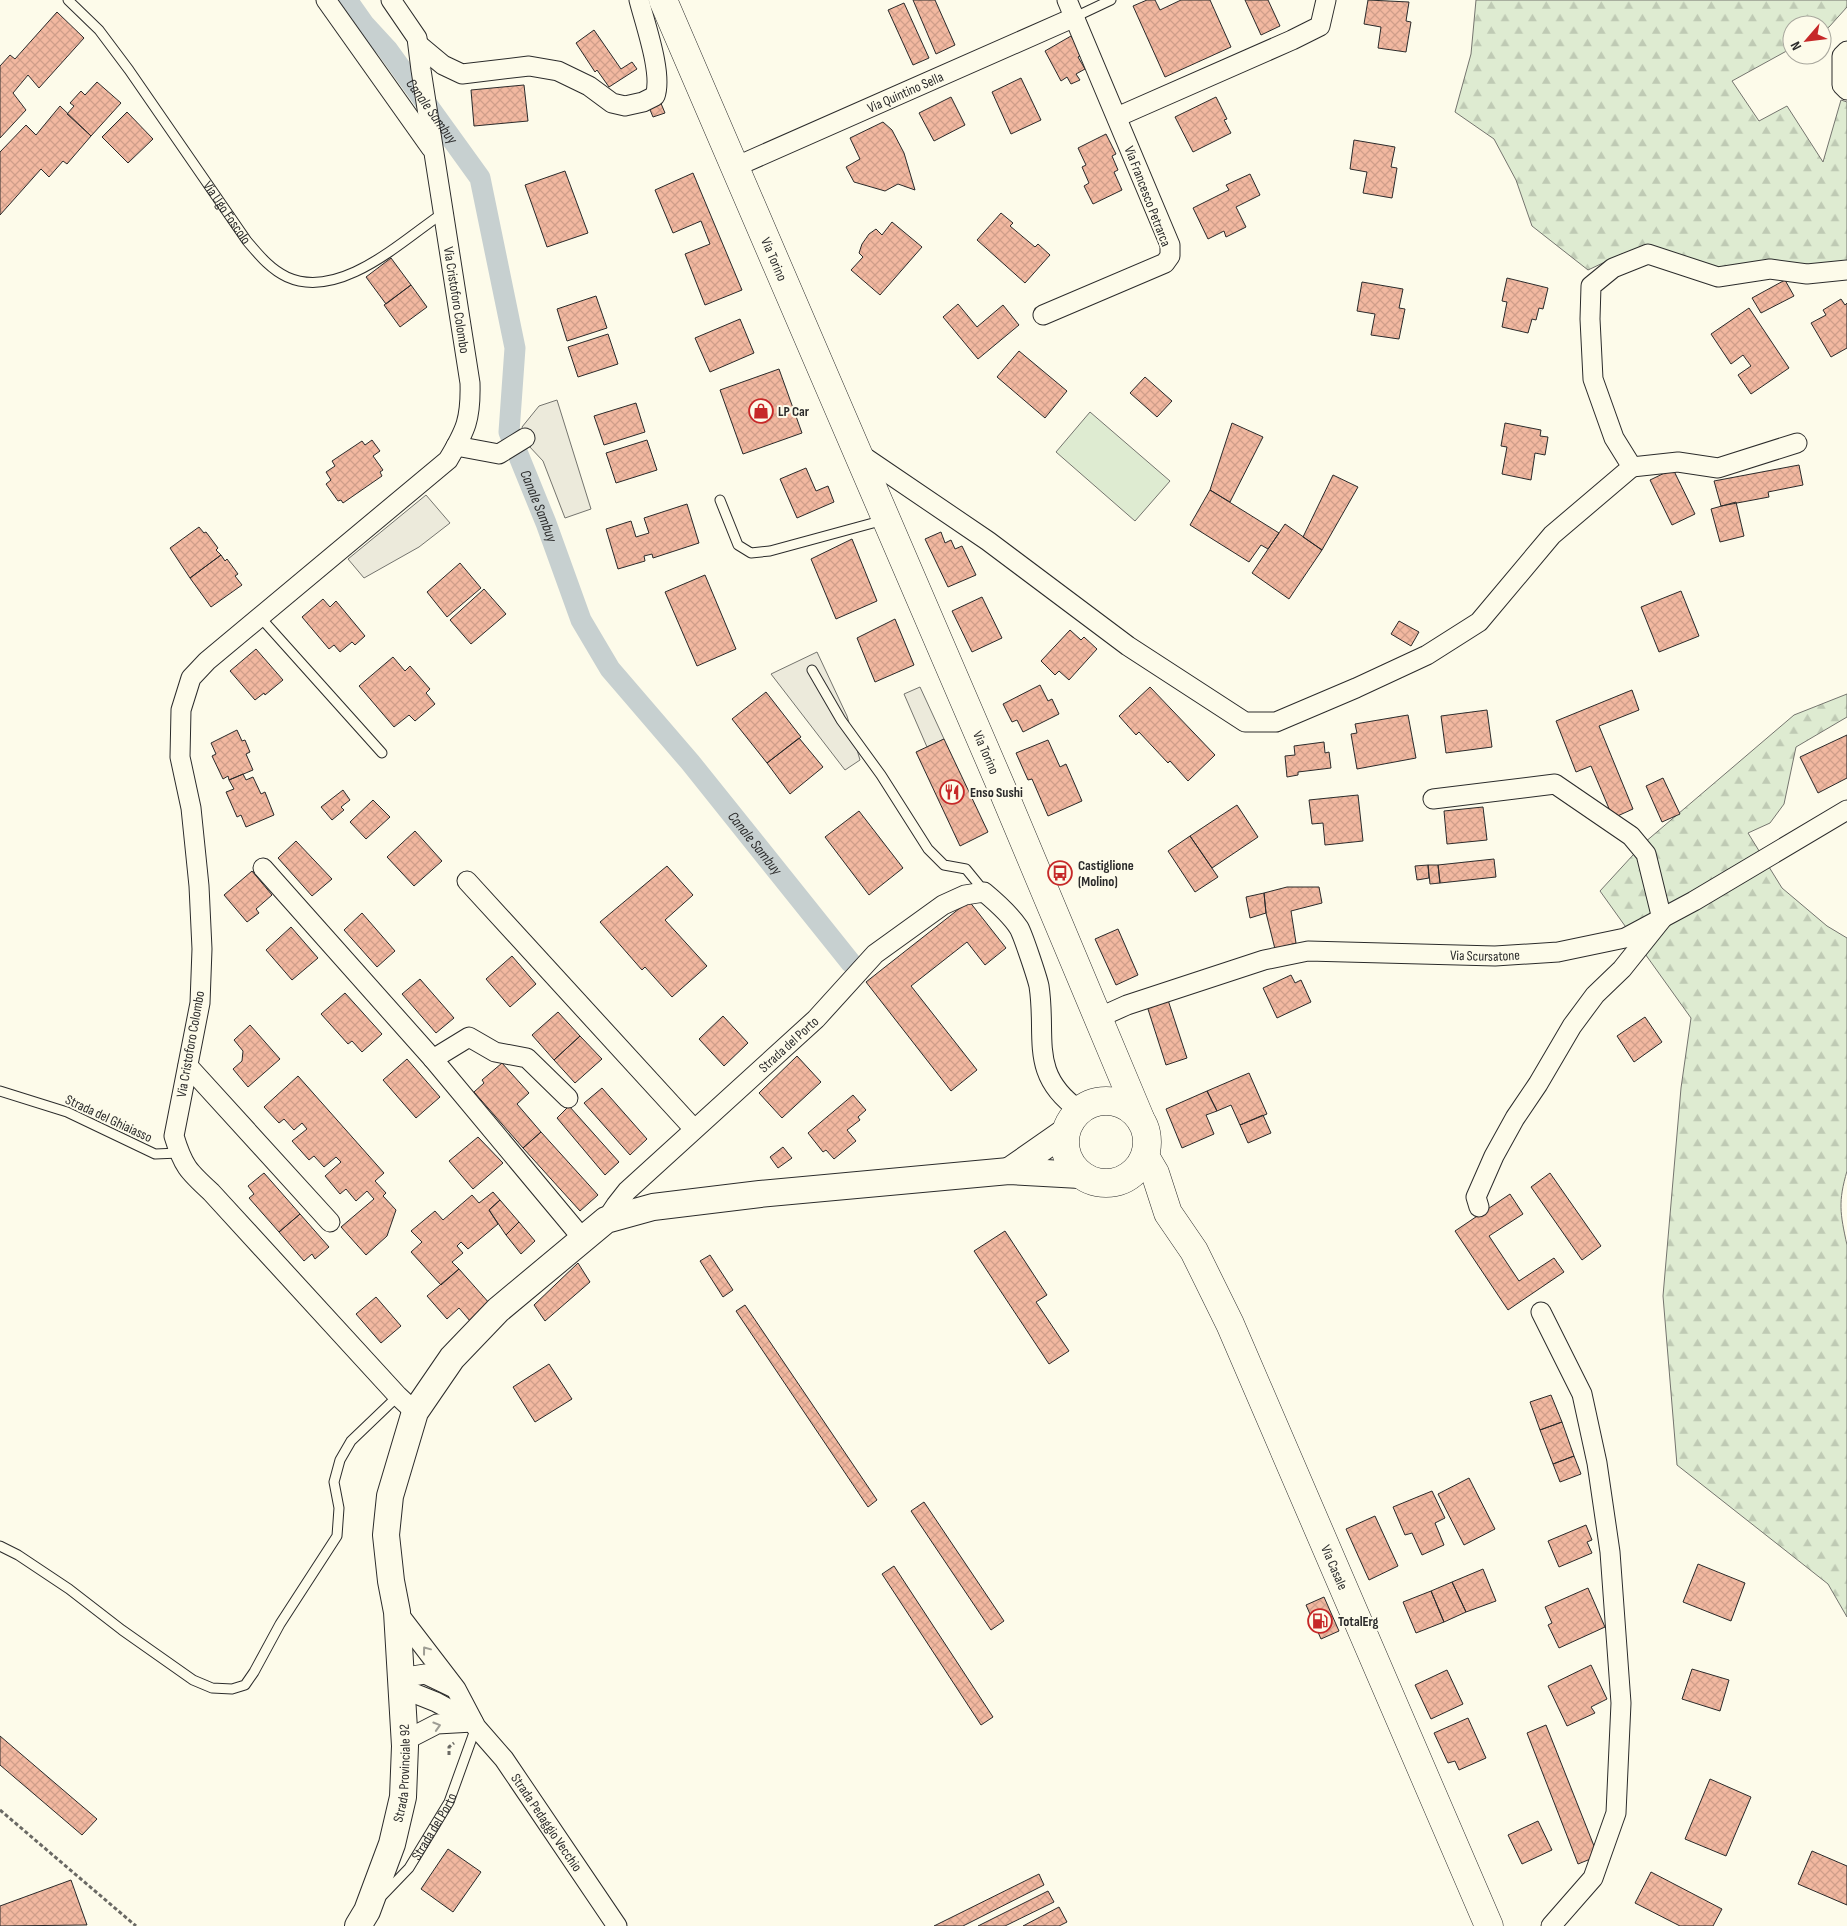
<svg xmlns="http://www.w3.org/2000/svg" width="1847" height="1926" font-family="'Sofia Sans Condensed',sans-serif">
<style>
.forest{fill:url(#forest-firs);stroke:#74746e}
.pitch{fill:#deebd1;stroke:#74746e}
.parking{fill:#eceadb;stroke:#74746e}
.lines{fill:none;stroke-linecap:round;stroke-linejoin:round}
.canal{stroke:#c7d0d0;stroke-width:21}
.building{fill:url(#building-cross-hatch);stroke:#2b2b2b}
.service-casing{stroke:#2b2b2b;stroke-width:11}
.minor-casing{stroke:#2b2b2b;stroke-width:21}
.secondary-casing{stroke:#2b2b2b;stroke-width:28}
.primary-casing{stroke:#2b2b2b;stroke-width:29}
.path{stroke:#6a6964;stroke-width:3;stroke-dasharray:4 2.5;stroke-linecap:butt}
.service{stroke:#fdfbea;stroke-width:9}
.minor{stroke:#fdfbea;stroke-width:19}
.secondary{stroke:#fdfbea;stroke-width:26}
.primary{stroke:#fdfbea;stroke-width:28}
.oneway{stroke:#9e9d94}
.labels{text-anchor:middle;stroke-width:4;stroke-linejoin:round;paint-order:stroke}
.street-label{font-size:14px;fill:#2b2b2b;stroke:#fdfbea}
.poi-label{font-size:14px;font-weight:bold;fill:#2b2b2b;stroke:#fdfbea;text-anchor:start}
.water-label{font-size:15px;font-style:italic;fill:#2b2b2b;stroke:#fdfbea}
</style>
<defs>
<pattern id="forest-firs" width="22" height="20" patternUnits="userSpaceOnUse" patternTransform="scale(1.25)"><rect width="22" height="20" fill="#deebd1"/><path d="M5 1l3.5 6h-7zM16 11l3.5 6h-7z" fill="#bfcab4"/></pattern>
<pattern id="building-cross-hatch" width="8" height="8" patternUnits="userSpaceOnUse" patternTransform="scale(1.25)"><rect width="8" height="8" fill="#f2b8a0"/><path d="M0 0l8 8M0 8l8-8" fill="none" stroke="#d09e8a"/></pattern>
</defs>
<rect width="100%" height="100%" fill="#fdfbea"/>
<!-- forest -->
<path class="forest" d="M1476,0H1847V7L1829,27L1822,31V25H1792V48L1732,81L1759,121L1787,106L1823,162L1841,100L1847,102V266L1719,270L1650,249L1622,254L1588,270L1532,226L1516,180L1494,139L1455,112L1471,54Z
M1847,694V717L1796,747L1784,804L1770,823L1748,833L1782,888L1827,926L1847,938V1171C1838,1202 1840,1213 1847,1245V1617L1828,1584L1677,1465L1663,1296L1681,1088L1691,1018L1600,891L1644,843L1794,715Z"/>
<!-- pitch -->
<path class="pitch" d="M1090,412L1170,481L1135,521L1056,452Z"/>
<!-- parking -->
<path class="parking" d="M557,400L591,509L565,518L543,461L528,445L522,427L539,406Z
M426,495L450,523L419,547L364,578L348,559Z
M817,652L847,716L860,760L845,770L771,674Z
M920,687L944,739L927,747L904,694Z"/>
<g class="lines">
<!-- canal -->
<path class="canal" id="s1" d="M347,0L364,24L387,49L480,178L515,348L509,432L546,523L581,620L610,669L690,762L851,963"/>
</g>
<!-- building -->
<path class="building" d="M913,0H935L955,45L936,54Z
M1147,0H1155L1160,10L1181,0H1210L1231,47L1165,77L1133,6Z
M1245,0H1268L1280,26L1261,35Z
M1368,0L1409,2L1406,21L1411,22L1406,52L1378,48L1381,27L1364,24Z
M904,3L929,58L913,65L888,10Z
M57,12L84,38L39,88L28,75L13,93L26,110L0,138V66L10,55L15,59Z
M594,30L621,69L632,62L637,69L609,87L597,70L595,72L576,43Z
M1071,36L1082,55L1078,57L1085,69L1076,74L1080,80L1071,84L1067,77L1061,81L1045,51Z
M1021,78L1041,120L1011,134L992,92Z
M97,82L121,103L91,136L67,114L74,106L70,103L81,91L85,95Z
M524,85L528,121L474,126L471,90Z
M951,97L965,125L934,141L919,113Z
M1216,97L1227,119L1224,120L1231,133L1193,152L1175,117Z
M660,101L665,113L653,117L648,105Z
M60,106L91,136L67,164L63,161L49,177L41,169L0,215V152L26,125L36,135Z
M127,112L153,139L128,163L102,137Z
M883,122L892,130L904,153L915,190L898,184L885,191L854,182L846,167L860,159L850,138Z
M1106,134L1116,154L1112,156L1118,170L1114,172L1122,190L1093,204L1084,186L1089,183L1082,167L1086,165L1078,148Z
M1354,140L1395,147L1391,167L1397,168L1392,198L1363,193L1367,172L1350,169Z
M565,171L588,233L547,247L525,185Z
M693,173L742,290L705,305L685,254L710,244L701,221L673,233L655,190Z
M1250,174L1260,195L1236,207L1246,227L1226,237L1224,231L1208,239L1193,208L1229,190L1226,185Z
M1001,213L1013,223L1010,226L1035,247L1038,244L1050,255L1025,283L977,240Z
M892,222L922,247L880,295L851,270L863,257L859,253L862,244L869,234L876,229L882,235Z
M391,258L411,285L386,304L366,277Z
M1507,278L1548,288L1543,309L1539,308L1536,320L1532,319L1528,333L1502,327L1507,302L1502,301Z
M1785,280L1794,296L1761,313L1752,298Z
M1362,282L1403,289L1399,308L1405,309L1399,339L1371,335L1375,314L1357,311Z
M411,285L427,307L400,327L384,305Z
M596,296L607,328L567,341L557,309Z
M1841,299L1845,305L1847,303V348L1831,357L1811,323L1826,315L1823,310Z
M958,304L977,327L1003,305L1019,325L978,359L943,317Z
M1749,308L1789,368L1751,394L1738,375L1751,366L1743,355L1731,364L1711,334Z
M740,319L754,353L710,372L695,338Z
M608,334L618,364L578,377L568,347Z
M1019,351L1067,391L1045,418L997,377Z
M779,369L802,433L743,454L720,390Z
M1145,377L1172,401L1157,417L1130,393Z
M636,403L645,432L604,445L594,416Z
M1232,423L1263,437L1230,502L1210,490Z
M1505,423L1541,430L1540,436L1548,437L1545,455L1535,453L1531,480L1502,474L1507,447L1501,446Z
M372,440L380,451L373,456L383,470L380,472L382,476L343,503L341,500L338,501L326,484L331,480L326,472L335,466L332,461L362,441L365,445Z
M647,440L657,470L616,483L606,453Z
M1799,465L1803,485L1768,492L1769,497L1721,506L1714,481Z
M806,468L816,491L828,486L834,502L797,518L780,479Z
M1673,469L1695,514L1672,525L1650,480Z
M1333,475L1358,487L1322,550L1303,537Z
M1210,490L1279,533L1268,549L1261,545L1249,562L1190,525Z
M1736,502L1744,536L1720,542L1711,509Z
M687,504L699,543L653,558L652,554L644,556L645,561L618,569L606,529L631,521L636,537L649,533L644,518Z
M1285,524L1322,550L1289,599L1252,573Z
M199,527L204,533L206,532L218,548L216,550L221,555L190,578L170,548Z
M941,532L945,543L951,540L955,549L962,546L976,575L948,587L925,539Z
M852,539L877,601L836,619L811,559Z
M221,555L225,561L227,559L238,574L235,576L242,585L211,607L190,578Z
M460,563L481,588L447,617L427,592Z
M705,575L736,649L697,666L665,592Z
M484,589L506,614L471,644L450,620Z
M1681,591L1699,636L1659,652L1641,607Z
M982,597L1002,638L972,652L952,611Z
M323,599L330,607L336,601L365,636L355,645L352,642L340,652L334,645L329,649L302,617Z
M895,619L914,665L875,682L857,638Z
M1399,621L1419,632L1411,646L1391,634Z
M1070,630L1081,640L1084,637L1097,649L1069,680L1059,671L1055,675L1041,661Z
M256,649L283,680L265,695L264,693L255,700L230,671Z
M393,657L405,671L410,666L430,689L426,693L435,704L415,721L409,715L394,727L359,686Z
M1040,685L1048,701L1052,699L1059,714L1023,732L1017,720L1012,722L1003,704Z
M1150,687L1215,755L1188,781L1170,761L1168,763L1139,732L1136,735L1119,716Z
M1632,690L1639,710L1599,726L1633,809L1613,818L1591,766L1576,772L1556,721Z
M766,692L801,737L767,763L732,719Z
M1487,710L1492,747L1446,753L1441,716Z
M1408,715L1416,758L1357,769L1351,734L1357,733L1355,724Z
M237,730L242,741L245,740L250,752L246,754L253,770L229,780L228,776L223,779L212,756L216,754L211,743Z
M1847,735V778L1818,793L1800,757Z
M799,738L823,767L790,794L767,763Z
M944,739L988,832L960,846L916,752Z
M1048,740L1060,767L1066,764L1082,801L1048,816L1032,779L1028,780L1016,753Z
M1324,742L1325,753L1329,752L1331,768L1298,772V775L1287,777L1285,756L1295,755L1294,746Z
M243,774L246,780L253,777L261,794L265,792L274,815L246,827L241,815L237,817L226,792L234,789L229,780Z
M1663,778L1680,814L1662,822L1646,786Z
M343,790L350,800L341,807L344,810L332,820L321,807Z
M1358,795L1363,841L1325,845L1323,823L1312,824L1309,800Z
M373,800L390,817L366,839L350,822Z
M1237,805L1258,837L1212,868L1190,836Z
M1483,807L1487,840L1447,844L1444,811Z
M859,811L903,868L869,895L825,837Z
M415,831L442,861L414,886L387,857Z
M1190,836L1218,877L1195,892L1168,851Z
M296,841L332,879L312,896L278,858Z
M1494,859L1496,877L1440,883L1438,865Z
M1428,865L1429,878L1417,880L1415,866Z
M1428,865H1438L1440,883L1430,884Z
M667,866L693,895L665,920L707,966L672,997L645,967L642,970L600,922Z
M252,871L272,895L256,909L259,913L247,922L224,895Z
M1287,887H1319L1322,903L1291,911L1296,943L1275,949L1266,913L1264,893Z
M1264,893L1266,913L1250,918L1246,897Z
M969,901L1006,948L985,965L967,942L911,986L977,1070L951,1091L866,982Z
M362,913L395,951L377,967L344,930Z
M291,927L318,958L292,980L266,950Z
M1118,929L1138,975L1116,985L1095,939Z
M512,956L536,984L510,1007L486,979Z
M1291,975L1295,983L1301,980L1311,1002L1277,1018L1263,988Z
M420,979L454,1018L436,1033L402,994Z
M345,993L382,1034L362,1052L352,1041L348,1044L321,1014Z
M1167,997L1187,1058L1166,1065L1146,1003Z
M558,1012L580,1036L554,1060L532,1035Z
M723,1016L748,1043L724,1066L699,1039Z
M1645,1017L1662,1042L1634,1062L1617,1036Z
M250,1025L280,1059L248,1087L233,1069L242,1061L243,1051L234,1040Z
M580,1036L602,1059L575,1083L554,1060Z
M797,1056L821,1082L782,1118L759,1093Z
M407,1059L440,1097L416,1118L383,1080Z
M502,1063L529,1093L517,1104L541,1132L523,1148L474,1092L484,1083L482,1080Z
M1249,1073L1267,1114L1240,1125L1231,1105L1217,1111L1207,1091Z
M298,1076L384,1173L375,1181L386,1193L383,1196L396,1210L387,1236L366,1255L341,1227L374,1199L367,1191L356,1201L346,1189L340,1194L325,1176L341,1162L336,1157L324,1167L314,1156L309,1160L292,1141L307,1129L302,1123L294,1130L284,1119L279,1123L264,1107Z
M602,1088L647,1139L630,1155L584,1103Z
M1207,1091L1217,1111L1206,1115L1214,1134L1182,1148L1166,1109Z
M853,1095L866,1110L858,1117L860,1120L847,1130L856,1141L834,1159L826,1150L823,1152L808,1133Z
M569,1106L619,1162L605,1175L557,1118Z
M1263,1115L1271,1133L1248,1143L1240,1125Z
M541,1132L598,1195L580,1211L523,1148Z
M478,1137L503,1163L473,1189L449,1161Z
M783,1147L792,1158L778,1168L770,1157Z
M264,1173L300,1214L279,1232L249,1198L254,1194L248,1186Z
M1550,1173L1601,1246L1582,1260L1531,1187Z
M493,1192L500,1200L489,1210L498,1224L468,1249L461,1242L457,1246L463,1253L452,1262L459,1269L441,1285L411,1252L422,1242L411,1231L435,1211L443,1220L472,1195L479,1203Z
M1510,1194L1523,1214L1489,1236L1519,1281L1554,1258L1564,1272L1508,1310L1455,1231Z
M500,1200L519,1222L506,1235L489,1210Z
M300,1214L329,1247L315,1259L312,1254L304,1261L279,1232Z
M519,1222L535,1241L521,1254L506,1235Z
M1005,1231L1047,1295L1036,1302L1069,1351L1049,1364L974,1251Z
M710,1255L733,1290L723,1297L700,1261Z
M578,1263L590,1282L545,1321L534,1305Z
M459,1269L490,1304L470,1321L459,1308L447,1319L427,1296Z
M376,1297L401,1326L381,1343L356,1314Z
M745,1305L877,1500L868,1507L736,1311Z
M549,1364L572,1399L535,1422L513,1387Z
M1551,1395L1562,1422L1540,1430L1530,1402Z
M1562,1422L1574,1456L1553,1464L1540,1430Z
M1574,1456L1581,1474L1560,1482L1553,1464Z
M1469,1478L1495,1529L1464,1545L1438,1494Z
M1432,1491L1445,1518L1435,1523L1444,1545L1422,1555L1412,1533L1405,1535L1393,1507Z
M924,1502L1004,1621L991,1630L911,1511Z
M1375,1516L1398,1566L1369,1580L1346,1529Z
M1586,1525L1592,1540L1587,1542L1592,1553L1559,1567L1548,1541Z
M1698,1564L1745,1583L1731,1621L1683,1602Z
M894,1566L993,1717L981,1725L882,1574Z
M1483,1569L1496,1601L1466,1612L1452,1582Z
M1452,1582L1466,1612L1444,1622L1431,1591Z
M1588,1588L1605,1627L1559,1648L1548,1625L1552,1623L1545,1607Z
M1431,1591L1444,1622L1416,1633L1403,1602Z
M1324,1597L1339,1631L1321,1639L1306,1605Z
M1591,1665L1607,1699L1591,1707L1595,1713L1567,1726L1548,1686Z
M1692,1669L1729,1680L1720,1711L1682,1699Z
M1447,1670L1463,1704L1431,1719L1415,1685Z
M1468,1718L1486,1758L1459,1770L1455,1761L1448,1763L1434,1733Z
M1546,1725L1598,1856L1578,1864L1527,1733Z
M0,1736L97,1819L82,1835L0,1765Z
M1710,1779L1751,1797L1726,1856L1685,1839Z
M1538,1821L1552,1850L1522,1864L1508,1835Z
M448,1849L481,1872L453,1912L421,1889Z
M1812,1851L1847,1866V1905L1798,1884Z
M1651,1872L1722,1909L1713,1926H1680L1635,1903Z
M1039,1874L1044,1885L963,1926H934Z
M71,1880L87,1925L0,1926V1906Z
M1048,1891L1054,1902L1005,1926H978Z
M1059,1907L1067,1922L1059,1926H1023Z"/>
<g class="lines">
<!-- service casing -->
<g class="service-casing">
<g id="service">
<path id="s2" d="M68,0L99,30L129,70L247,241C259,255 270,269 287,277C340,301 403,240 443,213"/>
<path d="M1075,17L1111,0"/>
<path d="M720,500L738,545L751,553L770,551L884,520"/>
<path d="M260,617L382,753"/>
<path d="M812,670L841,720L881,775L928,849L944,865L966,869L984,891"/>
<path d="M0,1091L67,1112L155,1154L179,1153"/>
<path d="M0,1546L18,1555L69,1589L122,1630L193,1680L212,1688L232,1689L245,1685L254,1672L280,1624L337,1536L339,1508L334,1482L340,1460L351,1441L398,1396"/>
<path id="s3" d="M383,1895L409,1868L449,1802L476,1727"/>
</g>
</g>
<!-- minor casing -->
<g class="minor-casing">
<g id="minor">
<path d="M326,0L431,148"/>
<path id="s4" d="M391,0L417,38L421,70L470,383C471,419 466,430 448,460L207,661L191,678L181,710L180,757L191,808L199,886L202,949L200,1003L174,1136C183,1166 188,1171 211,1192L398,1396L415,1412"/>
<path d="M419,45L443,65L462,74L529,66L558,71L589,86L612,103L625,106L643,102L655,96C663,74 645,24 639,0"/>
<path d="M1847,51L1842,56V85L1847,90"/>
<path d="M1117,117L1292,40L1320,26L1326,0"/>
<path id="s5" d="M735,167L1075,17"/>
<path d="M1043,315L1165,263L1170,256V245L1067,0"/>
<path d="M456,446L499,454L525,438"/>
<path d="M857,452L988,541L1128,646L1245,722H1276L1356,688L1427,655L1479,622L1552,535L1632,467L1614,438L1593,379L1590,319L1591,286L1613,268L1648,254L1718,277L1770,269L1807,274L1847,270"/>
<path d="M1632,467L1678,462L1718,468L1797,443"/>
<path d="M1433,799L1555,784L1631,836L1646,854L1662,919L1622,969L1595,995L1572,1026L1538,1084L1515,1118L1494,1156L1476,1197L1479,1207"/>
<path d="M263,868L433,1059"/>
<path d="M467,881L694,1129"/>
<path id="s6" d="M1098,1018L1127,1005L1264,960L1308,951L1495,956L1558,952L1625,938L1694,901L1847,810"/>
<path d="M188,1066L330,1222"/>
<path d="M568,1098L527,1058L495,1052L469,1037L433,1059L583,1239"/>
<path id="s7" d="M606,1220L616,1205L627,1191L816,1019L875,954L943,905L965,895L984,892C996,902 1010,914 1019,928C1023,935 1037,977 1039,986C1047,1037 1028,1074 1079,1110"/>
<path d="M1541,1312L1582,1394L1597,1463L1610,1552L1621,1703L1616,1813L1593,1878L1551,1926"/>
<path id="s8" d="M397,1612L456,1689L476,1727L504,1759L617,1926"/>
<path d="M400,1678L425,1674L452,1687"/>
<path d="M401,1688L436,1702L473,1722"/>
<path d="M404,1741L437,1724L473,1722"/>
</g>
</g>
<!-- secondary casing -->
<g class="secondary-casing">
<g id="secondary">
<path d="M1009,1171L1065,1132"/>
<path id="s9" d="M358,1926L367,1911L392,1844L403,1797L405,1746L397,1612L391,1581L386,1535L390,1496L415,1412L452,1358L498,1310L606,1220L653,1207L760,1194L1009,1171L1080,1175"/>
</g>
</g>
<!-- primary casing -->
<g class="primary-casing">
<g id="primary">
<path id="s10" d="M663,0L1003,791L1140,1118"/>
<circle cx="1106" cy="1142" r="41"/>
<path id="s11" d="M1145,1156L1155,1173L1168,1213L1194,1251L1230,1324L1489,1926"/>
</g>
</g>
<!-- path -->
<path class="path" d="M449,1755V1747L454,1743
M0,1810L136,1926"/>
<!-- service -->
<use href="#service" class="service"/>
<!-- minor -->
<use href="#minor" class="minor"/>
<!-- secondary -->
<use href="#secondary" class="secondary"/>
<!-- primary -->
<use href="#primary" class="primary"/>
</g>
<!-- one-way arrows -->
<defs><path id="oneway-chevron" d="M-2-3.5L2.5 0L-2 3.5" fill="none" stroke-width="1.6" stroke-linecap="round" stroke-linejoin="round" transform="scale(1.25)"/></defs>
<g class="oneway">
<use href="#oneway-chevron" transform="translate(426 1650) rotate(-127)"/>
<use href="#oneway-chevron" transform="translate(437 1726) rotate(-17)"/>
</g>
<!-- icons -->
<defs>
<g id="shop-ring" transform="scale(1.25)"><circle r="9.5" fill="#fdfbea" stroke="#c62828" stroke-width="1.5"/><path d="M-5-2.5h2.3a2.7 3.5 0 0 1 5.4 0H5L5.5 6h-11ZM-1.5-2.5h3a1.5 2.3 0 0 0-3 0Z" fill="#c62828"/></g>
<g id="restaurant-ring" transform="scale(1.25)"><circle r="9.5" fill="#fdfbea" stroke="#c62828" stroke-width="1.5"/><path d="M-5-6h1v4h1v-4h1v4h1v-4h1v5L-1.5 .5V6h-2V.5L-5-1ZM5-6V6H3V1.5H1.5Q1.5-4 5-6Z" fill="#c62828"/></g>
<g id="bus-ring" transform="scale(1.25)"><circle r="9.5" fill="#fdfbea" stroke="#c62828" stroke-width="1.5"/><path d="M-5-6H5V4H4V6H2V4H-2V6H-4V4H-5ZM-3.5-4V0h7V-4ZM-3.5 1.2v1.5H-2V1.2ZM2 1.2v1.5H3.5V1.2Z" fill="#c62828"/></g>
<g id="fuel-ring" transform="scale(1.25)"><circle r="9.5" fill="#fdfbea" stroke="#c62828" stroke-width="1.5"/><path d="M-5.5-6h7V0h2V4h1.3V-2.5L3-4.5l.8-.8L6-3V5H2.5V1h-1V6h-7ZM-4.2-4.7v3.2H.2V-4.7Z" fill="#c62828"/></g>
</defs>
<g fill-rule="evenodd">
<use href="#shop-ring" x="761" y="411"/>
<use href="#restaurant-ring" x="952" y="792"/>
<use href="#bus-ring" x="1060" y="873"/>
<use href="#fuel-ring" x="1320" y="1621"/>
</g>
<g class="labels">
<!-- street labels -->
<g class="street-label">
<text dy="5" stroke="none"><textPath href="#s5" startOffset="186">Via Quintino Sella</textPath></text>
<text transform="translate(1148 196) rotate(69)" y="5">Via Francesco Petrarca</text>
<text dy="5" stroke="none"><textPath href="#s2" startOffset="266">Via Ugo Foscolo</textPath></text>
<text dy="5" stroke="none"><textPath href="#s10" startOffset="282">Via Torino</textPath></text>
<text dy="5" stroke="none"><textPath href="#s4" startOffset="311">Via Cristoforo Colombo</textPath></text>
<text dy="5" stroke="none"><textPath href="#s10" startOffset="819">Via Torino</textPath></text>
<text dy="5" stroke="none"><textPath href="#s6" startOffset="398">Via Scursatone</textPath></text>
<text transform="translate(190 1044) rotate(-80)" y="5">Via Cristoforo Colombo</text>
<text dy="5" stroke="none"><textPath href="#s7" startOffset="254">Strada del Porto</textPath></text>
<text transform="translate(109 1118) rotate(25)" y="5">Strada del Ghiaiasso</text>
<text dy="5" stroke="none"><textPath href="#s11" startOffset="454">Via Casale</textPath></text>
<text dy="5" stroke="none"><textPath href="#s9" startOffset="161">Strada Provinciale 92</textPath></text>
<text dy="5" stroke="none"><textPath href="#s8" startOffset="259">Strada Pedaggio Vecchio</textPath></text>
<text dy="5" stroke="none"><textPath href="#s3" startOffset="86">Strada del Porto</textPath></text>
</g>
<!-- poi labels -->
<g class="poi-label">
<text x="778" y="416">LP Car</text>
<text x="970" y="797">Enso Sushi</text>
<text x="1078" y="870">Castiglione<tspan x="1078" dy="16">(Molino)</tspan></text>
<text x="1338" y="1626">TotalErg</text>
</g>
<!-- water labels -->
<g class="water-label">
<text dy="5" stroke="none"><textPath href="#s1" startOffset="140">Canale Sambuy</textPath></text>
<text dy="5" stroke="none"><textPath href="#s1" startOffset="560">Canale Sambuy</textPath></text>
<text dy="5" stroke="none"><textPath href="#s1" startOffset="965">Canale Sambuy</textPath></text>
</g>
</g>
<!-- north arrow -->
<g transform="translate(1807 40) rotate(242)"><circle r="24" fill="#fdfbea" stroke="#a9a89e"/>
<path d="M0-4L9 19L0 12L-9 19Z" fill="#c62828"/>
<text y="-8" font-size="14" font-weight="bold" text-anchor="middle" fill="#2b2b2b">N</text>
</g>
</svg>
